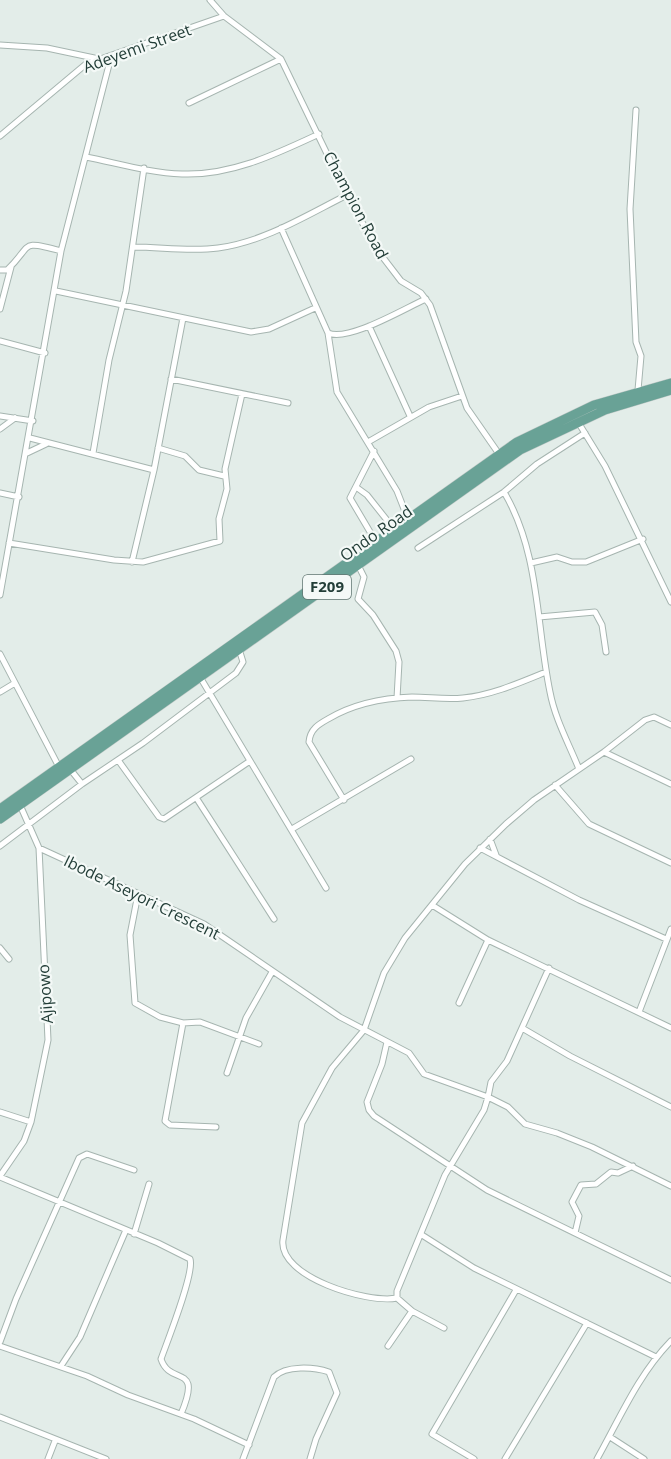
<svg xmlns="http://www.w3.org/2000/svg" width="671" height="1459" font-family="'Open Sans',sans-serif">
<style>
.lines{fill:none;stroke-linecap:round;stroke-linejoin:round}
.minor-casing{stroke:#a6b5b0;stroke-width:7}
.primary-casing{stroke:#c1c9c7;stroke-width:10}
.minor{stroke:#fff;stroke-width:5}
.primary{stroke:#69a296;stroke-width:9}
.labels{text-anchor:middle;stroke-width:4.5;stroke-linejoin:round;paint-order:stroke}
.shield{fill:#f4f9f7;stroke:#627671;stroke-width:1.5}
.shield-label{font-size:15px;font-weight:bold;fill:#233e38}
.street-label{font-size:16px;fill:#233e38;stroke:#f4f9f7}
</style>
<rect width="100%" height="100%" fill="#e3ede9"/>
<g class="lines">
<!-- minor casing -->
<g class="minor-casing">
<path id="minor" d="M210,0L224,16L281,59L347,195L378,251L401,281L421,293L430,305L467,408L499,454
M0,45L47,48L99,59
M189,103L281,59
M636,110L630,209L636,342L641,356L638,390
M0,136L86,64L224,16
M86,157C117,163 150,173 182,174C231,176 276,154 319,134
M281,228L328,333L337,392L397,491L408,519
M134,247C161,247 190,252 218,248C264,242 307,215 347,195
M0,270H7C33,246 18,239 61,251
M56,291L251,332L269,329L315,308
M0,309L11,267
M369,326L410,416
M328,333C349,342 405,308 426,299
M0,341L45,353
M171,379L288,403
M0,416L33,421
M578,422L605,466L671,602
M0,429L15,418
M30,438L154,470
M368,442L429,407L462,396
M158,448L185,456L199,470L224,476
M374,451L350,498L376,542
M27,453L46,444
M93,453L109,360L126,291L144,168
M356,487L367,495L394,529
M504,492C540,553 536,625 550,692C555,719 569,744 579,769
M0,493L19,497
M9,543L114,560L143,562L220,541L219,519L227,489L225,469L242,394
M418,548L504,492L537,464L585,433
M132,562L154,470L183,318
M531,563L557,557L572,562H586L643,539
M358,565L364,577L358,599L373,615L396,651L399,662L397,698
M0,595L61,251L111,57
M539,617L595,612L602,625L606,652
M0,654L59,767
M200,677L326,888
M0,692L15,683
M604,752L671,784
M118,760L159,817L164,819L250,761
M70,769L82,784
M555,785L589,824L671,863
M197,799L274,919
M344,800L309,742C310,729 319,724 328,719C353,704 383,698 412,697C429,697 446,700 463,698C492,695 519,683 546,672
M292,829L411,759
M490,839L496,855
M0,846L82,784L143,743L236,673L243,662L239,649
M39,848L204,924L340,1017L409,1053L424,1074L488,1097L484,1110L445,1175L397,1291V1298
M480,848L579,900L666,939
M138,894L130,935L135,1003L160,1017L183,1023L200,1022L259,1044
M432,905L488,940L671,1028
M0,948L9,959
M549,968L507,1061L491,1082L488,1097L508,1107L525,1124L557,1133L592,1147L671,1186
M459,1003L488,940
M639,1012L671,929
M183,1023L165,1121L170,1125L216,1127
M522,1028L570,1056L671,1107
M387,1042L382,1064L367,1102L369,1110L374,1116L487,1190L671,1280
M227,1073L246,1018L272,972
M0,1112L31,1122
M0,1176L24,1141L31,1122L48,1040L39,848L20,805
M0,1177L158,1243L190,1259C195,1272 167,1342 161,1359C170,1387 203,1362 181,1414
M575,1233L579,1216L572,1202L581,1185L596,1184L611,1172L618,1173L633,1166
M134,1234L149,1184
M422,1235L474,1268L656,1357
M397,1298C368,1304 278,1277 283,1240L302,1123L332,1068L364,1030L384,973L405,938L465,864L506,824L534,800L604,752L645,720L654,717L671,725
M412,1311L444,1328
M0,1342L16,1299L79,1158L87,1154L134,1170
M0,1346L87,1376L128,1395L194,1419L249,1445
M388,1346L412,1311L397,1298
M61,1366L80,1337L126,1230
M0,1417L106,1459
M610,1437L644,1459
M48,1459L55,1441
M243,1459L274,1377C286,1365 314,1367 329,1372L337,1393L316,1439L310,1459
M474,1459L432,1434L516,1290
M505,1459L587,1323
M597,1459C620,1418 638,1375 671,1341"/>
</g>
<!-- primary casing -->
<g class="primary-casing">
<path id="primary" d="M0,809L517,442L594,405L671,383
M0,819L520,450L605,410L671,390"/>
</g>
<!-- minor -->
<use href="#minor" class="minor"/>
<!-- primary -->
<use href="#primary" class="primary"/>
</g>
<g class="labels">
<!-- shield labels -->
<rect class="shield" x="303" y="575" width="48" height="24" rx="4.5"/>
<g class="shield-label">
<text x="327" y="592">F209</text>
</g>
<!-- street labels -->
<g class="street-label">
<text transform="translate(137 48) rotate(-20)" y="6">Adeyemi Street</text>
<text transform="translate(356 205) rotate(62)" y="6">Champion Road</text>
<text transform="translate(376 533) rotate(-35)" y="6">Ondo Road</text>
<text transform="translate(142 897) rotate(26)" y="6">Ibode Aseyori Crescent</text>
<text transform="translate(45 994) rotate(-94)" y="6">Ajipowo</text>
</g>
</g>
</svg>
